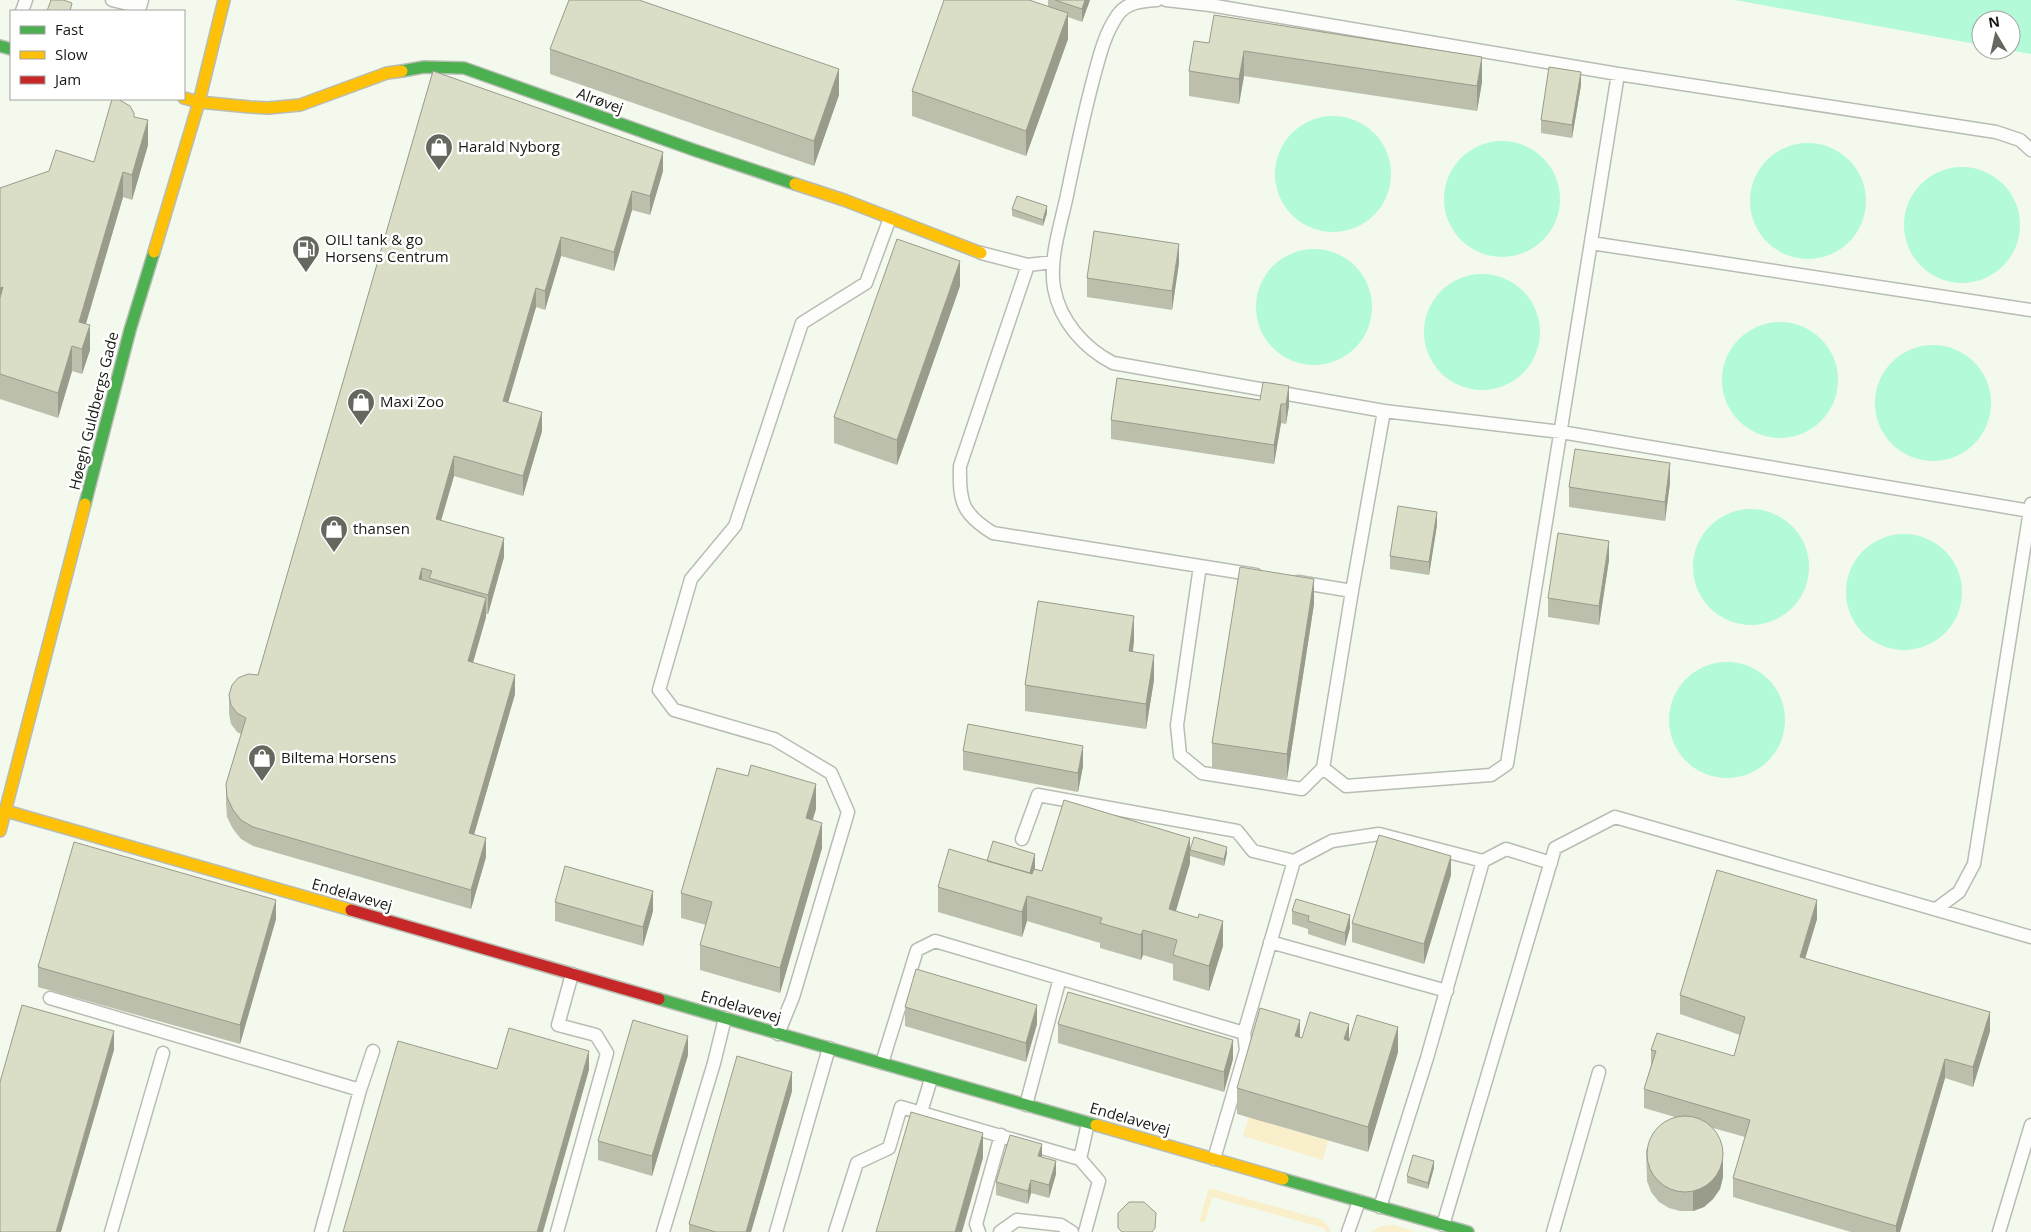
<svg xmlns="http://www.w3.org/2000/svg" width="2031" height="1232" font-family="'Open Sans',sans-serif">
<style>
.green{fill:#f9efca}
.water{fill:#b2fad8}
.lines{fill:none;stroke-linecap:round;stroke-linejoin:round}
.lane-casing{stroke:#b8bdb3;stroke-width:15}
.fast-casing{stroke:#b8bdb3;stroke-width:14}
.slow-casing{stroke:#b8bdb3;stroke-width:14}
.jam-casing{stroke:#b8bdb3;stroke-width:14}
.lane{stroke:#fdfefc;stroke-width:12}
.fast{stroke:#4caf50;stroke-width:11}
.slow{stroke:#ffc107;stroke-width:11}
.jam{stroke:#c62828;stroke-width:11}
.wall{fill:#bcbfab}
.shaded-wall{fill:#999b8b}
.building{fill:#dbdec7;stroke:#999b8b}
.labels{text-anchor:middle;stroke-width:5;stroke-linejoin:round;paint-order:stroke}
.street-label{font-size:15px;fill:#171a12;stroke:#fff}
.poi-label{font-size:15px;fill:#171a12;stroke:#fff;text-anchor:start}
</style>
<rect width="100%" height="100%" fill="#f3f9ec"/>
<!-- green -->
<path class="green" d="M1249,1117L1328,1141L1323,1160L1243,1136Z
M1209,1188L1323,1220L1330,1229V1232H1326L1324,1228L1212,1197L1205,1222H1199Z
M1393,1225L1416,1232H1371L1382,1226Z"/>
<!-- water -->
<path class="water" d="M1735,0H2031V54L2008,50H2011V20H1981V45Z
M1275 174a58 58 0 1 1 116 0a58 58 0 1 1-116 0Z
M1444 199a58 58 0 1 1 116 0a58 58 0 1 1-116 0Z
M1750 201a58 58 0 1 1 116 0a58 58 0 1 1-116 0Z
M1904 225a58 58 0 1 1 116 0a58 58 0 1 1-116 0Z
M1256 307a58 58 0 1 1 116 0a58 58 0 1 1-116 0Z
M1424 332a58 58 0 1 1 116 0a58 58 0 1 1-116 0Z
M1722 380a58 58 0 1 1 116 0a58 58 0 1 1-116 0Z
M1875 403a58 58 0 1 1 116 0a58 58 0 1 1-116 0Z
M1693 567a58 58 0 1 1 116 0a58 58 0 1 1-116 0Z
M1846 592a58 58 0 1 1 116 0a58 58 0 1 1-116 0Z
M1669 720a58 58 0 1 1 116 0a58 58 0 1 1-116 0Z"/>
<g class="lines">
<!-- lane casing -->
<g class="lane-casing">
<path id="lane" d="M112,0L140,7L142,0
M1157,0C1142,1 1126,2 1117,16C1104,35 1099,58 1093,80C1083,118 1075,156 1067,195C1061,224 1049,258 1054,288C1060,321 1084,348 1113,363L1384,411L1561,432L2030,511
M1166,0L1210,5L1618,74L1996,132L2020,140L2031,150
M22,11L26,0
M1591,243L2031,310
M981,253L1028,265L1053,262
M1028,265L960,466C959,502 962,514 993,533L1256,575
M1384,411L1352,591L1323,768L1346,786L1491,775L1507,764L1618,74
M1200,566L1177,725L1180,755L1202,773L1302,789L1323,768
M1298,582L1352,591
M1022,839L1038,795L1237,831L1253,851L1294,861L1332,841L1379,834L1483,861L1427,1058L1380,1207
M1483,861L1506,849L1551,863
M1936,909L1959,892L1974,864L2031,504
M1270,942L1447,991
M50,998L360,1090L321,1232
M778,1034L793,997L848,812L831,773L774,739L674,710L659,690L691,579L735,526L802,323L866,283L890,218
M882,1063L917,950L935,941L1244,1033L1294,861
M360,1090L373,1051
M1026,1105L1060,978
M921,1112L931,1079
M1214,1159L1246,1050L1244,1033
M1443,1225L1555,848L1615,817L2031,937
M111,1232L163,1053
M557,1232L607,1053L596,1035L558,1025L572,974
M663,1232L714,1063L725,1018
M776,1232L829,1048
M835,1232L857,1163L889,1148L901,1107L1080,1159
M979,1232L976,1224L1001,1135
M1000,1232L1017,1220L1061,1225L1072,1232
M1085,1232L1099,1181L1080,1159L1088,1123
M1348,1232L1359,1201
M1553,1232L1599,1072
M1999,1232L2031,1125"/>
</g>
<!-- fast casing -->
<g class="fast-casing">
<path id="fast" d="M0,46L11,49
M402,71L424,67L464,68L694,150L795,184
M85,504L130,330L154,252
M659,999L1096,1125
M1283,1179L1468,1232"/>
</g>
<!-- slow casing -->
<g class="slow-casing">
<path id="slow" d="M184,98L199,102L250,107L268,108L300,105L387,73L402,71
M795,184L844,200L981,253
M154,252L199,102L224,0
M6,811L351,910
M0,831L85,504
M1096,1125L1283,1179"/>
</g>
<!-- jam casing -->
<g class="jam-casing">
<path id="jam" d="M351,910L659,999"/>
</g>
<!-- lane -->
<use href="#lane" class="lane"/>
<!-- fast -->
<use href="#fast" class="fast"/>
<!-- slow -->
<use href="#slow" class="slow"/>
<!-- jam -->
<use href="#jam" class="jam"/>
</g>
<!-- wall -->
<path class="wall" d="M1048,0H1090L1082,22L1068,17V39L1026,156L912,116V91L1048,7Z
M1194,41L1482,82L1477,111L1244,76L1239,104L1189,96V71Z
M550,49L839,95L814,166L550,74Z
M433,71L663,171L650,215L632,210L614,271L561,256L545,310L536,307L508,402L542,431L523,496L454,476L441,520L504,557L488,614H486V617L473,663L515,694L474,834L486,857L471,909L253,846L241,839L233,829L227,817L226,803V784L241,734L237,732L231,724L229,714V695L258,675Z
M1581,85L1572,138L1541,133V120Z
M134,117L148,145L132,200L123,197L86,324L90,350L82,374L72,371L58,418L0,399V188L94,162Z
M1012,209L1047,213L1043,226L1012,216Z
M1179,263L1172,310L1087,297V278Z
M960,286L897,465L834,443V417Z
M1117,378L1289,405L1286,424L1281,423L1274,464L1111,439V420Z
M1670,483L1665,521L1569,507V487Z
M1437,525L1429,575L1390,569V556Z
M1609,560L1599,625L1548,617V598Z
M1314,604L1287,779L1212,768V743Z
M1134,641L1133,652L1154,680L1146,729L1025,711V685Z
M963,751L1083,766L1078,792L963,770Z
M816,809L812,820L822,848L780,993L700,970V945L706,925L681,918V893Z
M1190,850L1227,853L1224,866L1190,856Z
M987,861L1035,867V869L1042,871L1190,863L1176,911L1223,946L1209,991L1173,980V964L1143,955L1141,960L1100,948V943L1027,921L1022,937L938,912V887Z
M1451,875L1424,964L1352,942V923Z
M555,902L653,911L643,946L555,921Z
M1292,911L1350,928L1345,946L1308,934V929L1292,924Z
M276,919L240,1044L38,987V967Z
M1817,919L1805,958L1990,1031L1973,1087L1945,1078L1900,1232H1851L1733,1197V1178L1745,1137L1713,1128L1723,1177L1720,1189L1713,1199L1704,1207L1693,1211H1680L1669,1208L1659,1202L1651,1192L1647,1181L1646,1150L1675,1117L1644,1108V1089L1651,1065V1050L1734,1056L1740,1035L1680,1014V995Z
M905,1007L1037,1024L1026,1062L905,1026Z
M1058,1024L1233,1059L1224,1092L1058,1043Z
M1300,1038L1349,1040L1398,1052L1368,1152L1237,1114V1088Z
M688,1055L652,1176L598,1160V1141Z
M792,1091L751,1232H689V1224Z
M1042,1157L1056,1174L1049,1198L1031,1193L1028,1204L996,1195V1182Z
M1434,1168L1428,1189L1407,1183V1176Z"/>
<!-- shaded-wall -->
<path class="shaded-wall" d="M1085,0H1090L1082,22V9Z
M1068,13V39L1026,156V131Z
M1244,51V76L1239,104V79Z
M1482,57V82L1477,111V86Z
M839,69V95L814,166V141Z
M1581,72V85L1572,138V125Z
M148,120V145L132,200V175Z
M663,152V171L650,215V196Z
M123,172V197L79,347V322Z
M632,191V210L614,271V252Z
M1047,206V213L1043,226V220Z
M561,237V256L545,310V291Z
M1179,244V263L1172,310V291Z
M960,261V286L897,465V440Z
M3,287L0,313V288Z
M536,288V307L503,420V401Z
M90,325V350L82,374V349Z
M72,346V371L58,418V393Z
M1289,386V405L1286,424V404Z
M1281,404V423L1274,464V445Z
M542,412V431L523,496V476Z
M454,456V476L436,538V519Z
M1670,463V483L1665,521V502Z
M1437,512V525L1429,575V562Z
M504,538V557L488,614V595Z
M1609,541V560L1599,625V606Z
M422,568V587L419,579Z
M1314,579V604L1287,779V754Z
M486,598V617L468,680V661Z
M1134,616V641L1129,676V651Z
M1154,655V680L1146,729V704Z
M515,675V694L469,852V833Z
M1083,746V766L1078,792V773Z
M816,784V809L806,843V818Z
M822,823V848L780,993V968Z
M486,838V857L471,909V890Z
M1190,838V863L1169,934V909Z
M1227,847V853L1224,866V859Z
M1035,854V867L1027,895V882Z
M1451,856V875L1424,964V944Z
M653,891V911L643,946V927Z
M1027,896V921L1022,937V912Z
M276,900V919L240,1044V1025Z
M1817,900V919L1800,976V957Z
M1350,915V928L1345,946V933Z
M1223,921V946L1209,991V966Z
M1143,930V955L1141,960V935Z
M1037,1005V1024L1026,1062V1043Z
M1990,1012V1031L1973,1087V1067Z
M1300,1020V1045L1295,1036Z
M1349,1024V1049L1344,1039Z
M1398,1027V1052L1368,1152V1127Z
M114,1031V1050L61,1232H56Z
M688,1036V1055L652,1176V1156Z
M1233,1040V1059L1224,1092V1072Z
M589,1051V1070L543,1232H537Z
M1945,1059V1078L1900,1232H1896V1226Z
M792,1072V1091L751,1232H746Z
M983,1133V1158L962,1232H955Z
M1042,1144V1157L1038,1156Z
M1723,1158V1177L1720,1189L1713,1199L1704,1207L1693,1211V1192Z
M1056,1161V1174L1049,1198V1185Z
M1434,1161V1168L1428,1189V1183Z
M1031,1180V1193L1028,1204V1191Z"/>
<!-- building -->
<path class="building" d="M51,0H63L72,3L70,11H47Z
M569,0H639L839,69L814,141L550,49Z
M944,0H1029L1068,13L1026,131L912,91Z
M1055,0H1085L1082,9Z
M1214,15L1482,57L1477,86L1244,51L1239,79L1189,71L1194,41L1209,43Z
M1549,67L1581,72L1572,125L1541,120Z
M433,71L663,152L650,196L632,191L614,252L561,237L545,291L536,288L503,401L542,412L523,476L454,456L436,519L504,538L488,595L429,578L432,571L422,568L419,579L486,598L468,661L515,675L469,833L486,838L471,890L253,827L241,820L233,810L227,797L226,784L246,718L237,713L231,705L229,695L232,685L238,678L248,674L258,675Z
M112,99H118L130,106L134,113V117L148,120L132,175L123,172L79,322L90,325L82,349L72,346L58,393L0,374V298L3,287L0,288V188L49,171L56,150L94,162Z
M1017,196L1047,206L1043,220L1012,209Z
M1094,231L1179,244L1172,291L1087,278Z
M897,239L960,261L897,440L834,417Z
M1117,378L1260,400L1263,382L1289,386L1286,404H1281L1274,445L1111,420Z
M1575,449L1670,463L1665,502L1569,487Z
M1398,506L1437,512L1429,562L1390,556Z
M1558,533L1609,541L1599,606L1548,598Z
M1240,567L1314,579L1287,754L1212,743Z
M1038,601L1134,616L1129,651L1154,655L1146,704L1025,685Z
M968,724L1083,746L1078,773L963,751Z
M751,765L816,784L806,818L822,823L780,968L700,945L712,902L681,893L717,768L748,776Z
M1064,800L1190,838L1169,909L1198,918L1199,914L1223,921L1209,966L1173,955L1177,940L1143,930L1141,935L1100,923L1102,918L1027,896L1022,912L938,887L949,849L1032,874L1034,869L1042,871Z
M1379,835L1451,856L1424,944L1352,923Z
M1194,837L1227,847L1224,859L1190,850Z
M993,841L1035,854L1030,873L987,861Z
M74,842L276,900L240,1025L38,967Z
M565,866L653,891L643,927L555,902Z
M1717,870L1817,900L1800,957L1990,1012L1973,1067L1945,1059L1896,1226L1733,1178L1750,1120L1644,1089L1656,1051L1651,1050L1657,1033L1734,1056L1745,1017L1680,995Z
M1296,899L1350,915L1345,933L1308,921L1309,916L1292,911Z
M916,969L1037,1005L1026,1043L905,1007Z
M1068,992L1233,1040L1224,1072L1058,1024Z
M22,1005L114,1031L56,1232H0V1082Z
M1260,1008L1300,1020L1295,1036L1302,1038L1310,1012L1349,1024L1344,1039L1349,1041L1357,1015L1398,1027L1368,1127L1237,1088Z
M633,1020L688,1036L652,1156L598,1141Z
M509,1028L589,1051L537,1232H343L398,1041L497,1069Z
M737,1056L792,1072L746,1232H716L689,1224Z
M911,1112L983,1133L955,1232H876Z
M1647 1154a38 38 0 1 1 76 0a38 38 0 1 1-76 0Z
M1010,1135L1042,1144L1038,1156L1056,1161L1049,1185L1031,1180L1028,1191L996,1182Z
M1413,1155L1434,1161L1428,1183L1407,1176Z
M1129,1202H1144L1156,1213L1155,1228L1152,1232H1122L1118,1228V1213Z"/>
<!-- icons -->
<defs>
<g id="shop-pin" transform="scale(1.4375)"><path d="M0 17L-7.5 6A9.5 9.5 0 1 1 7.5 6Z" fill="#64685e" stroke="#fff"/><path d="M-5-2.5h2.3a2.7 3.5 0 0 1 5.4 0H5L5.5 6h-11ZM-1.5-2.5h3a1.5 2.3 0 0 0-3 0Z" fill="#fff"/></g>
<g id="fuel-pin" transform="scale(1.4375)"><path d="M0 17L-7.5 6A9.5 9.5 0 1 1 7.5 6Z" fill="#64685e" stroke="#fff"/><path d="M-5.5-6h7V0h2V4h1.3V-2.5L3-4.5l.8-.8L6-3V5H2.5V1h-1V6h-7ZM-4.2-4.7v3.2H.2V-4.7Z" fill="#fff"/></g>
</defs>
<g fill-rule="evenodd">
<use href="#shop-pin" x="439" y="147"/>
<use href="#fuel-pin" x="306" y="249"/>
<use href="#shop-pin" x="361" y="402"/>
<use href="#shop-pin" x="334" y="529"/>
<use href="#shop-pin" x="262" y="758"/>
</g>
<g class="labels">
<!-- street labels -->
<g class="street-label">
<text transform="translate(600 101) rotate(20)" y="5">Alrøvej</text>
<text transform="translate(94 411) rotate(-76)" y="5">Høegh Guldbergs Gade</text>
<text transform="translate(352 895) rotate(16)" y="5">Endelavevej</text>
<text transform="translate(741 1007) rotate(16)" y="5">Endelavevej</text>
<text transform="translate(1130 1119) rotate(16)" y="5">Endelavevej</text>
</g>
<!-- poi labels -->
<g class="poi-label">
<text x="458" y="152">Harald Nyborg</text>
<text x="325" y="245">OIL! tank &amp; go<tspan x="325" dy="17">Horsens Centrum</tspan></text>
<text x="380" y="407">Maxi Zoo</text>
<text x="353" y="534">thansen</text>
<text x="281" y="763">Biltema Horsens</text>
</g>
</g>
<!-- legend -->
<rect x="10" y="10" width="175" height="90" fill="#ffffff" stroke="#a2a3a0"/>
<rect x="20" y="26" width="25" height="8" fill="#4caf50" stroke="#a2a3a0"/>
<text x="55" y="35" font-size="15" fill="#171a12">Fast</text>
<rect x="20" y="51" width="25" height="8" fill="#ffc107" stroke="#a2a3a0"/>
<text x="55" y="60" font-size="15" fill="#171a12">Slow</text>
<rect x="20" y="76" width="25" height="8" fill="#c62828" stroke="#a2a3a0"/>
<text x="55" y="85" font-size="15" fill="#171a12">Jam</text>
<!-- north arrow -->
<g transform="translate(1996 35) rotate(351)"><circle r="24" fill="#ffffff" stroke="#a2a3a0"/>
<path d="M0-4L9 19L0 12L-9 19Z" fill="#64685e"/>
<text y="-8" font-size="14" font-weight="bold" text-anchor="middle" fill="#171a12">N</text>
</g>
</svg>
